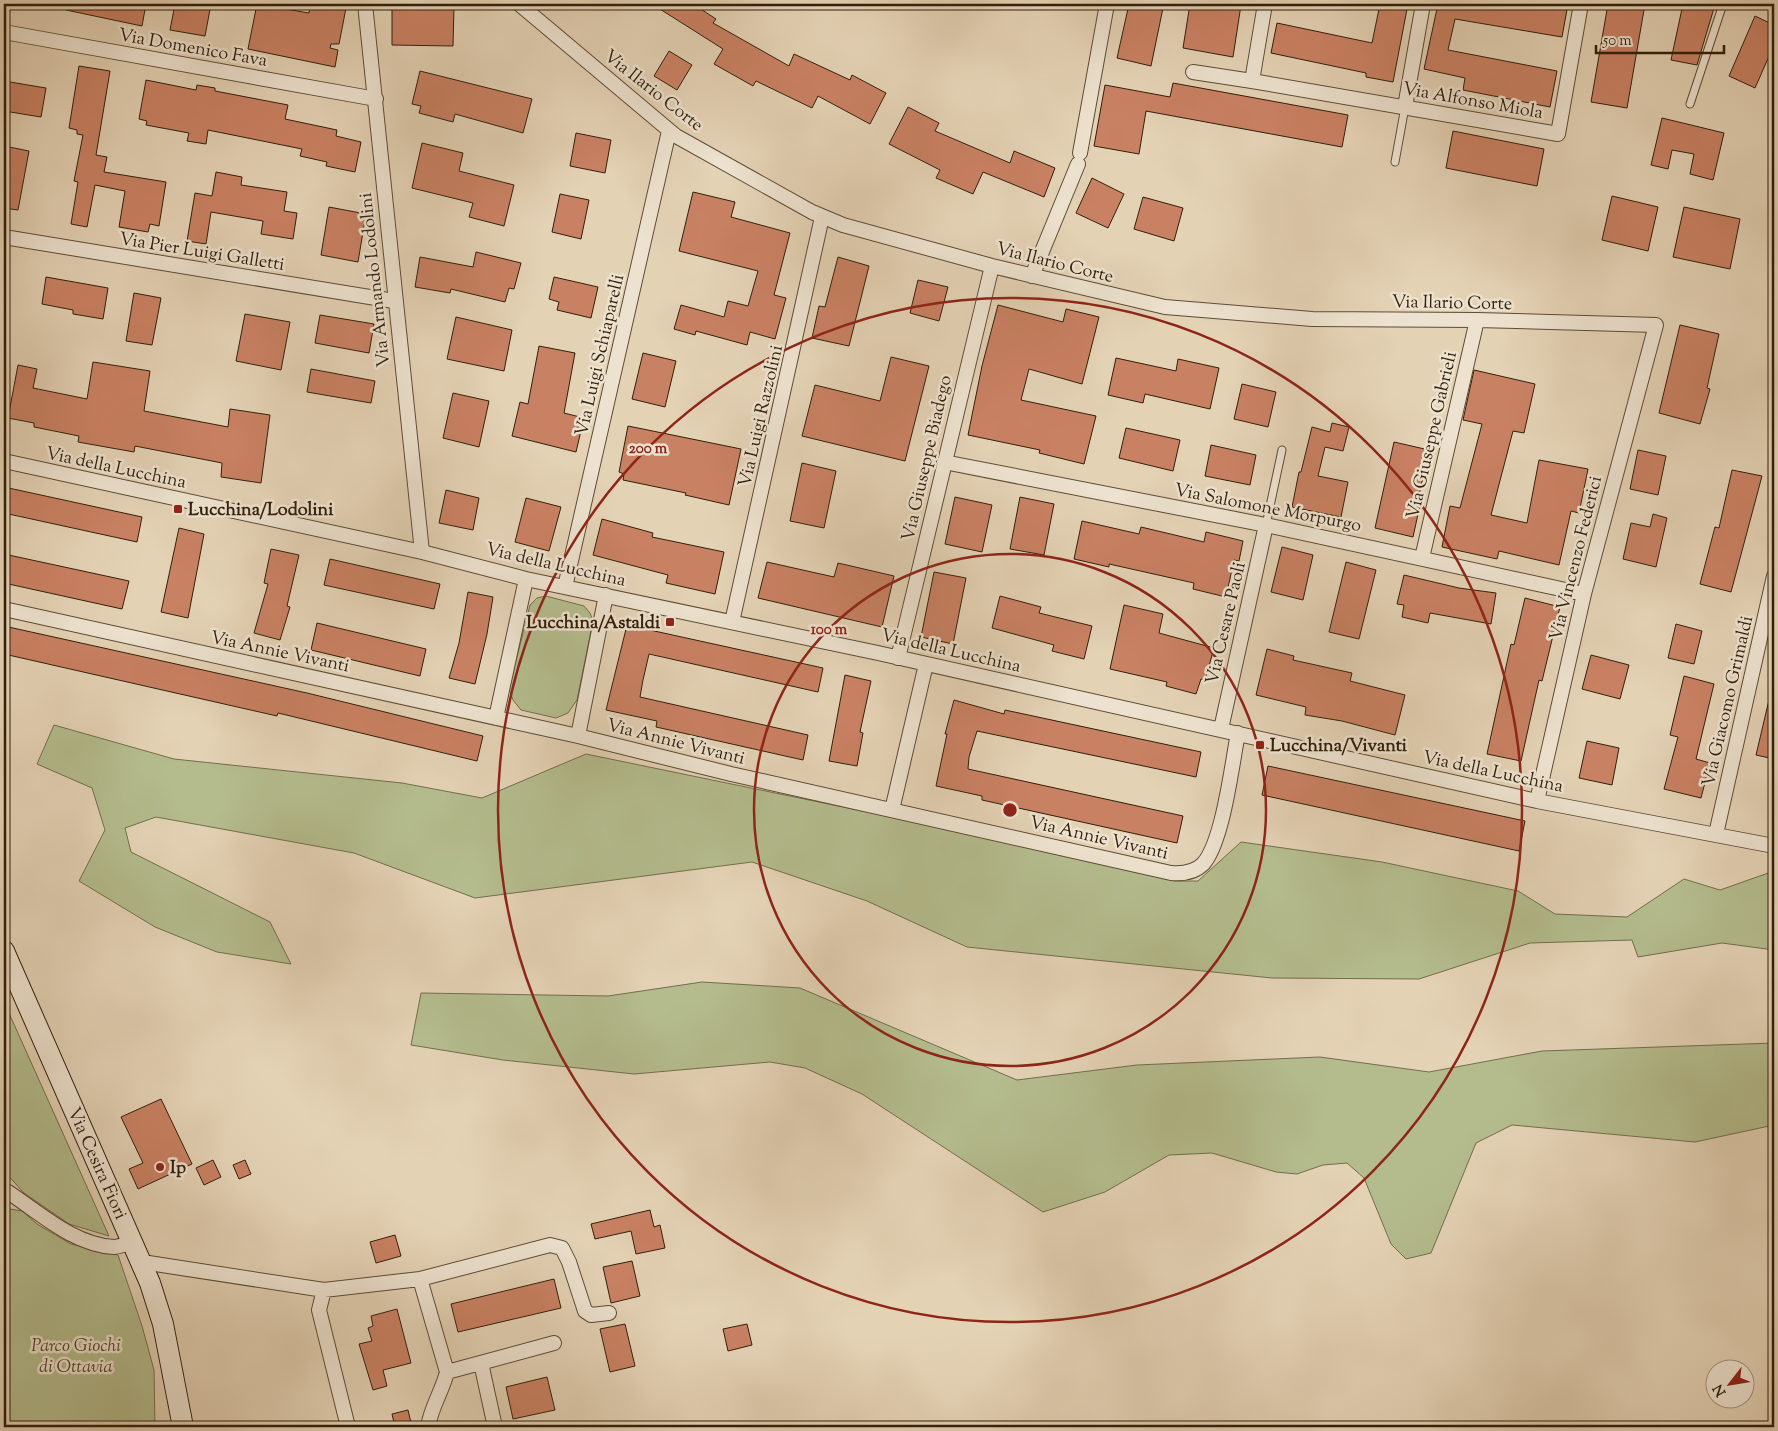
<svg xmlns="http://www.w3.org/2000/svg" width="1778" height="1431" font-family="'Sorts Mill Goudy',serif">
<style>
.green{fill:#b4bc8d;stroke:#726e4c}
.building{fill:#c98163;stroke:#311f0a}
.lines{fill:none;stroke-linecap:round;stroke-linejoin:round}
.lane-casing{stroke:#5e4c35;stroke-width:9}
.street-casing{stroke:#5e4c35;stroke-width:16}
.secondary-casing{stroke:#311f0a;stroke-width:22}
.lane{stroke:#ede2cf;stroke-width:7}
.street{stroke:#ede2cf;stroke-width:14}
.secondary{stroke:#ede2cf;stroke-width:20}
.ring{fill:none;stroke:#8f2418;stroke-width:2.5}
.poi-dot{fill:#8f2418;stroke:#ede2cf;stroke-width:2}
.labels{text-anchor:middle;stroke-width:5;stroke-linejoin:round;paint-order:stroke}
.street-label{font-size:18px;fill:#311f0a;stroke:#ede2cf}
.poi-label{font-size:18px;font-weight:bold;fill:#311f0a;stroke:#ede2cf;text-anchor:start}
.park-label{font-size:18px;font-style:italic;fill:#52462b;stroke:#ede2cf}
.centre{fill:#8f2418;stroke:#ede2cf;stroke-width:2.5}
.ring-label{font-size:15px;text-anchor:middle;font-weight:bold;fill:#8f2418;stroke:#ede2cf;stroke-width:5;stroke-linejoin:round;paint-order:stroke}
</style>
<rect width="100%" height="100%" fill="#e4d2b5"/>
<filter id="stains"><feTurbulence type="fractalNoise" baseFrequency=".004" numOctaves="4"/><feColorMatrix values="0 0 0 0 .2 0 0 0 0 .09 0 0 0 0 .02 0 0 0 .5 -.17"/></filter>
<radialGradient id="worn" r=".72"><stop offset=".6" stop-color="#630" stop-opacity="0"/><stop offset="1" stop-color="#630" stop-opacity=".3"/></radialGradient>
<!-- green -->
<path class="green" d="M546,596L584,606L590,613L593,621L577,700L568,713L556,718L521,710L513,700L509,689L530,605L537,598Z
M54,725L174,759L402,783L482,798L586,754L940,827L1175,881H1198L1241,842L1382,862L1518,891L1555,914L1627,917L1684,879L1720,890L1774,871V950L1722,943L1638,957L1632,940L1530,943L1419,979L1272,978L967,947L867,901L752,862L475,898L354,853L156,817L125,828L131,852L270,922L291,964L217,952L155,927L79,881L105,830L92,788L37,764Z
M702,982L800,988L1017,1080L1137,1065L1320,1057L1429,1072L1542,1051L1774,1043V1125L1695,1142L1512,1125L1476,1143L1431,1253L1406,1259L1391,1244L1364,1178L1347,1163L1323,1165L1297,1174L1276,1172L1212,1153L1169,1155L1105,1192L1043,1212L862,1094L805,1068L770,1062L634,1074L503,1060L411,1045L421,993L608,996Z
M4,1002L109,1236L69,1224L24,1193L4,1171Z
M4,1208L22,1211L37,1224L71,1244L118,1255L142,1326L154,1370L155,1427H4Z"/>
<!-- building -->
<path class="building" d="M66,4H146L142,26L66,10Z
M175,4H211L205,36L170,30Z
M257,4L309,13L310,4L346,8L339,44H331L330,48L338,50L335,67L248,49Z
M652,4H693L716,19L713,23L789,66L794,54L850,80L852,75L886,93L870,124L818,96L812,108L756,81L753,86L714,64L723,49Z
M1129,4H1143L1163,8L1151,66L1117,58Z
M1190,4L1241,5L1233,57L1183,48Z
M1380,4H1408L1393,82L1366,77V73L1271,53L1277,23L1372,43Z
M1438,4H1568L1562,37L1455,19L1448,50L1557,71L1550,107L1463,90L1465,78L1424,69Z
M1608,4H1645L1627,108L1591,102Z
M1683,4L1714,8L1697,65L1671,60Z
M392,6L454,7L453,46L392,45Z
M1755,16L1774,25V45L1755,88L1729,76Z
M669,51L692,65L677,90L654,76Z
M79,66L110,71L96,155L107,157L104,172L166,182L159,226L150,224L148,232L119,227L125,191L95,185L87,227L71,224L78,182L74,181L83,135L77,134V130L69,128Z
M420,71L532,99L523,133L455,114L453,122L419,113L421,106L412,104Z
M146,80L196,90L197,85L215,88V91L288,105L285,119L337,130L336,136L361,142L355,172L326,166L327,162L300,156L302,149L208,130L206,144L187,141L189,133L146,125L147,121L139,119Z
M4,81L46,88L41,117L4,111Z
M1173,83L1348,115L1342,147L1146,111L1139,154L1094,146L1105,85L1170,97Z
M908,107L939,123L935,131L1010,163L1014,151L1055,168L1044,197L983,172L973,194L936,178L940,170L889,144Z
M1662,118L1724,133L1713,180L1690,174L1694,154L1672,150L1668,169L1651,165Z
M1453,131L1544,149L1537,186L1446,168Z
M576,133L611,140L605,173L570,166Z
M422,143L463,153L459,171L514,185L504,226L469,217L473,203L412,188Z
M4,146L29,151L18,210L4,208Z
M216,172L242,177L241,185L287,192L284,211L297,213L293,239L261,234L263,221L211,212L206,244L187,241L195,193L212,196Z
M1092,178L1124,194L1108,228L1076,213Z
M693,192L735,202L731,217L790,233L774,295L786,298L775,339L750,332L747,345L696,331L695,335L674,329L681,305L724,317L728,301L748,306L758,271L679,251Z
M560,194L589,200L581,239L552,232Z
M1612,196L1658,207L1648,251L1602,240Z
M1143,197L1183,208L1174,241L1134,229Z
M329,207L366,214L358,262L321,255Z
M1684,207L1740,219L1730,269L1673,257Z
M476,252L521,263L514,289L509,288L505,302L451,289L450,293L415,287L420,257L473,267Z
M838,257L869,266L849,346L812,338L819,306L825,307Z
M46,277L108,288L103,319L73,314V310L42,304Z
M554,277L598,287L591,318L557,310L559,302L549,299Z
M918,280L948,287L939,321L910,313Z
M134,293L161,298L152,345L126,341Z
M998,305L1063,322L1066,309L1099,317L1082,384L1029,369L1021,400L1096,416L1084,464L1039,453L1040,450L968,435L982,366Z
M245,314L290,322L281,370L236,361Z
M320,315L374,324L369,353L315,343Z
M456,317L512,330L504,371L447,359Z
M1680,325L1719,334L1707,388L1710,389L1700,424L1659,413Z
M539,346L575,353L564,413L584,418L576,452L512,436L520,402L528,404Z
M643,353L676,361L665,407L632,399Z
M891,357L929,366L905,461L802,436L815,385L880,401Z
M1116,358L1176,371L1178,359L1219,368L1210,409L1145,394L1143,403L1108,395Z
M93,362L150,371L144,411L228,427L230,409L270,415L261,483L221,477L222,463L135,446L134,452L78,442L79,436L34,427V423L8,418L18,365L37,369L33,388L87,399Z
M311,369L375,381L371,403L307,392Z
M1474,370L1535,384L1524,433L1513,431L1491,515L1527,523L1539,460L1588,469L1579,513L1571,511L1559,565L1499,551L1497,559L1442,547L1450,506L1460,508L1482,424L1463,420Z
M1242,384L1276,392L1268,427L1234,419Z
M453,393L489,401L479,447L443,438Z
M1332,423L1349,427L1343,451L1325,447L1318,476L1348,482L1341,517L1292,507L1299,472H1301L1312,427L1330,432Z
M628,426L741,449L729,505L685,495L686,493L623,480L624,474L619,472Z
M1126,428L1180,440L1173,471L1119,458Z
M1394,442L1429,450L1417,504L1420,505L1413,537L1375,528Z
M1211,445L1256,455L1250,485L1205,476Z
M1638,450L1666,456L1658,495L1630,489Z
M802,463L836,471L824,528L790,521Z
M1732,470L1762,476L1731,592L1700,584L1715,527L1719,528Z
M4,487L142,517L137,542L4,513Z
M446,490L479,498L473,530L439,523Z
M955,497L992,505L982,552L945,544Z
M1020,497L1054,504L1044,555L1010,549Z
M526,498L561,507L549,551L515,542Z
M1653,514L1667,518L1656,567L1623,559L1631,523L1650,527Z
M602,519L653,533L652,537L724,552L715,594L666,583L668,575L593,555Z
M1082,521L1139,534L1141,527L1204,542L1206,532L1243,541L1239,561L1234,560L1226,597L1193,589L1194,583L1109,564V567L1074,559Z
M179,528L204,534L188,618L161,612Z
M1282,547L1313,555L1303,600L1271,592Z
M271,549L299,555L287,606L290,607L280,640L254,633L268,584L264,583Z
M4,554L129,581L122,609L4,583Z
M330,559L440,584L434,609L324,585Z
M767,562L834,577L838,563L894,576L882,627L758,598Z
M1346,562L1376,570L1359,639L1329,632Z
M934,572L966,578L953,644L921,637Z
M1404,575L1459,588L1496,593L1491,624L1430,613L1428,623L1402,617L1404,605L1397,604Z
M468,592L493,597L487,634L475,684L449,678L459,643Z
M1000,596L1041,607L1039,613L1092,626L1084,659L1052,651L1054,645L992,628Z
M1525,598L1560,607L1542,681L1539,680L1521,761L1487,754L1511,644L1514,645Z
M1124,605L1163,614L1159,633L1214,648L1205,680L1201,679L1196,694L1166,686L1167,682L1110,669Z
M317,623L426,649L420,676L311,650Z
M1676,624L1702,631L1694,664L1668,658Z
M627,625L823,668L818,692L649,654L643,680L640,697L808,735L803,760L656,727L657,721L606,710Z
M4,626L307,693L483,736L477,761L278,713L277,716L4,654Z
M1267,649L1294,656L1293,660L1352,673L1350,681L1405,695L1395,735L1342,721L1305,715L1306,707L1256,695Z
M1591,655L1629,665L1620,699L1582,689Z
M845,675L871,681L860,732L863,733L857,766L829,761Z
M1684,676L1714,684L1696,759L1710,763L1701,798L1664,789L1678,737L1670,735Z
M954,700L1004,714L1005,710L1201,752L1196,777L977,731L969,757L968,769L1183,816L1177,843L982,800V796L936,786L947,734H945Z
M1769,700L1774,701V759L1756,755Z
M1587,741L1619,748L1612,785L1579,778Z
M1268,766L1525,821L1519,851L1262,795Z
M161,1099L192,1164L138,1189L129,1169L143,1163L121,1117Z
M213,1160L221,1177L204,1185L196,1168Z
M245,1160L251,1174L239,1179L233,1165Z
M650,1210L654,1227L660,1225L665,1248L636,1254L631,1231L595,1239L591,1224Z
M395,1235L401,1256L376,1263L370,1242Z
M632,1261L640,1296L611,1303L603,1267Z
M554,1279L561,1308L458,1332L451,1304Z
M397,1309L411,1363L383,1370L387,1386L373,1390L359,1344L372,1341L368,1328L373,1326L371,1316Z
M625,1324L635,1366L610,1372L600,1329Z
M747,1324L752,1345L728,1351L723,1329Z
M547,1377L555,1410L513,1419L506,1387Z
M408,1410L412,1427H395L392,1414Z"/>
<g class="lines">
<!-- lane casing -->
<g class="lane-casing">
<path id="lane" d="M1690,104L1723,4
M1395,162L1405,107
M1266,525L1282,450"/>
</g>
<!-- street casing -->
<g class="street-casing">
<path id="street" d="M365,4L422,552
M519,4L676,136L812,212L843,225L992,266L1165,307L1312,319L1477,320L1656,325L1584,594L1537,801
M1265,4L1252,81L1558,134L1581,4
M4,32L376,99
M1193,72L1252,81
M1405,107L1423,4
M1080,153L1107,4
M4,237L394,301
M1032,276L1078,164
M4,461L422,552L526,579L878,653L1537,801L1774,846
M944,462L1266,525L1584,594
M1422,558L1477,320
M565,587L669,131
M4,609L578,736L731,774L1171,873C1183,874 1194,873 1203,864C1223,842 1232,764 1238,733
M732,622L822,217
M898,658L992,266
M496,718L526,579
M1221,729L1266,525
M578,736L606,595
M892,810L926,664
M1716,834L1774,576
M8,1192C40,1213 74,1245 114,1247C120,1247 127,1243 133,1241
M142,1262L324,1290L420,1279L550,1245L562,1248L569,1262L585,1311L591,1315L609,1313
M420,1279L447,1372L554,1343
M324,1290L319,1310L348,1427
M481,1363L495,1427
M428,1427C431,1407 442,1392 447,1372"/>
</g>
<!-- secondary casing -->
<g class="secondary-casing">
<path id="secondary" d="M4,951L150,1283L163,1324L183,1427"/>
</g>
<!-- lane -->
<use href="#lane" class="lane"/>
<!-- street -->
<use href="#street" class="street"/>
<!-- secondary -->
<use href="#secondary" class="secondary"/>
</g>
<!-- distance rings -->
<g class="ring">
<circle cx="1010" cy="810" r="256"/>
<circle cx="1010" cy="810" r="512"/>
</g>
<!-- markers -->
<g class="poi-dot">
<rect x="173" y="504" width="10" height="10" rx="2.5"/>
<rect x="665" y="617" width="10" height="10" rx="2.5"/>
<rect x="1255" y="740" width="10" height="10" rx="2.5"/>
<circle cx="160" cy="1167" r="5"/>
</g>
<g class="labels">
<!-- street labels -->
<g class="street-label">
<text transform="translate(193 47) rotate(10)" y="6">Via Domenico Fava</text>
<text transform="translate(654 90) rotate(38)" y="6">Via Ilario Corte</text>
<text transform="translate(1473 100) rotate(10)" y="6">Via Alfonso Miola</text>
<text transform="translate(202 251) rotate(9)" y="6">Via Pier Luigi Galletti</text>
<text transform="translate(1055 262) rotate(14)" y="6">Via Ilario Corte</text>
<text transform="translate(374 280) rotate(-96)" y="6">Via Armando Lodolini</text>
<text transform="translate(1452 302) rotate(1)" y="6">Via Ilario Corte</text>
<text transform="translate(599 355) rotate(-77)" y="6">Via Luigi Schiaparelli</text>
<text transform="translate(760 416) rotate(-77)" y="6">Via Luigi Razzolini</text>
<text transform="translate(1431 435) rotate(-77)" y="6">Via Giuseppe Gabrieli</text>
<text transform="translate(926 458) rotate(-77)" y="6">Via Giuseppe Biadego</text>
<text transform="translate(116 467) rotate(12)" y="6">Via della Lucchina</text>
<text transform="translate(1268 507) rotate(11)" y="6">Via Salomone Morpurgo</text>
<text transform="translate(1575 558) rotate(-76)" y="6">Via Vincenzo Federici</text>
<text transform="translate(556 564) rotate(13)" y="6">Via della Lucchina</text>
<text transform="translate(1225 623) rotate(-77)" y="6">Via Cesare Paoli</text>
<text transform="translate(951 650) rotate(13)" y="6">Via della Lucchina</text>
<text transform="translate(280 651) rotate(12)" y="6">Via Annie Vivanti</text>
<text transform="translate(1727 701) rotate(-77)" y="6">Via Giacomo Grimaldi</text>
<text transform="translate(676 741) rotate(14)" y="6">Via Annie Vivanti</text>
<text transform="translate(1493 771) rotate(12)" y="6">Via della Lucchina</text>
<text transform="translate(1099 837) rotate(13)" y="6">Via Annie Vivanti</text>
<text transform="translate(98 1163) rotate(66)" y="6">Via Cesira Fiori</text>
</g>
<!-- poi labels -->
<g class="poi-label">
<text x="188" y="515">Lucchina/Lodolini</text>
<text x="660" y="628" text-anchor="end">Lucchina/Astaldi</text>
<text x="1270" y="751">Lucchina/Vivanti</text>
<text x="170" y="1173">Ip</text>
</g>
<!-- park labels -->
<g class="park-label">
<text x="76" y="1351">Parco Giochi<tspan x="76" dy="21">di Ottavia</tspan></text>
</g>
</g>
<circle cx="1010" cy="810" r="8" class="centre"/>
<g class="ring-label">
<text x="648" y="453">200 m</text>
<text x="829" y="634">100 m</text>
</g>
<!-- margin -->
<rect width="1778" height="1431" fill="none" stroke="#e4d2b5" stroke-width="20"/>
<rect x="5" y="5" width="1768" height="1421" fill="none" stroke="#311f0a" stroke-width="2.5"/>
<rect x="10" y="10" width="1758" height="1411" fill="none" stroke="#311f0a"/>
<!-- north arrow -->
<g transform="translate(1730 1384) rotate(239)"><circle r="24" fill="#ede2cf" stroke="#a29480"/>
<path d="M0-4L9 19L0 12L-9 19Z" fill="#8f2418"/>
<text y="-8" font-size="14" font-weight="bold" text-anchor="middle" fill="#311f0a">N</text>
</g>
<!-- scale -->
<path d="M1596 45v8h128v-8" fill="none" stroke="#311f0a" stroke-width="2.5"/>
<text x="1603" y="45" font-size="15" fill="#311f0a" stroke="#ede2cf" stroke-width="4" paint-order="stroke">50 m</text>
<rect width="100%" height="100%" filter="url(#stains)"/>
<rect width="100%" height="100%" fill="url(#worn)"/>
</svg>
